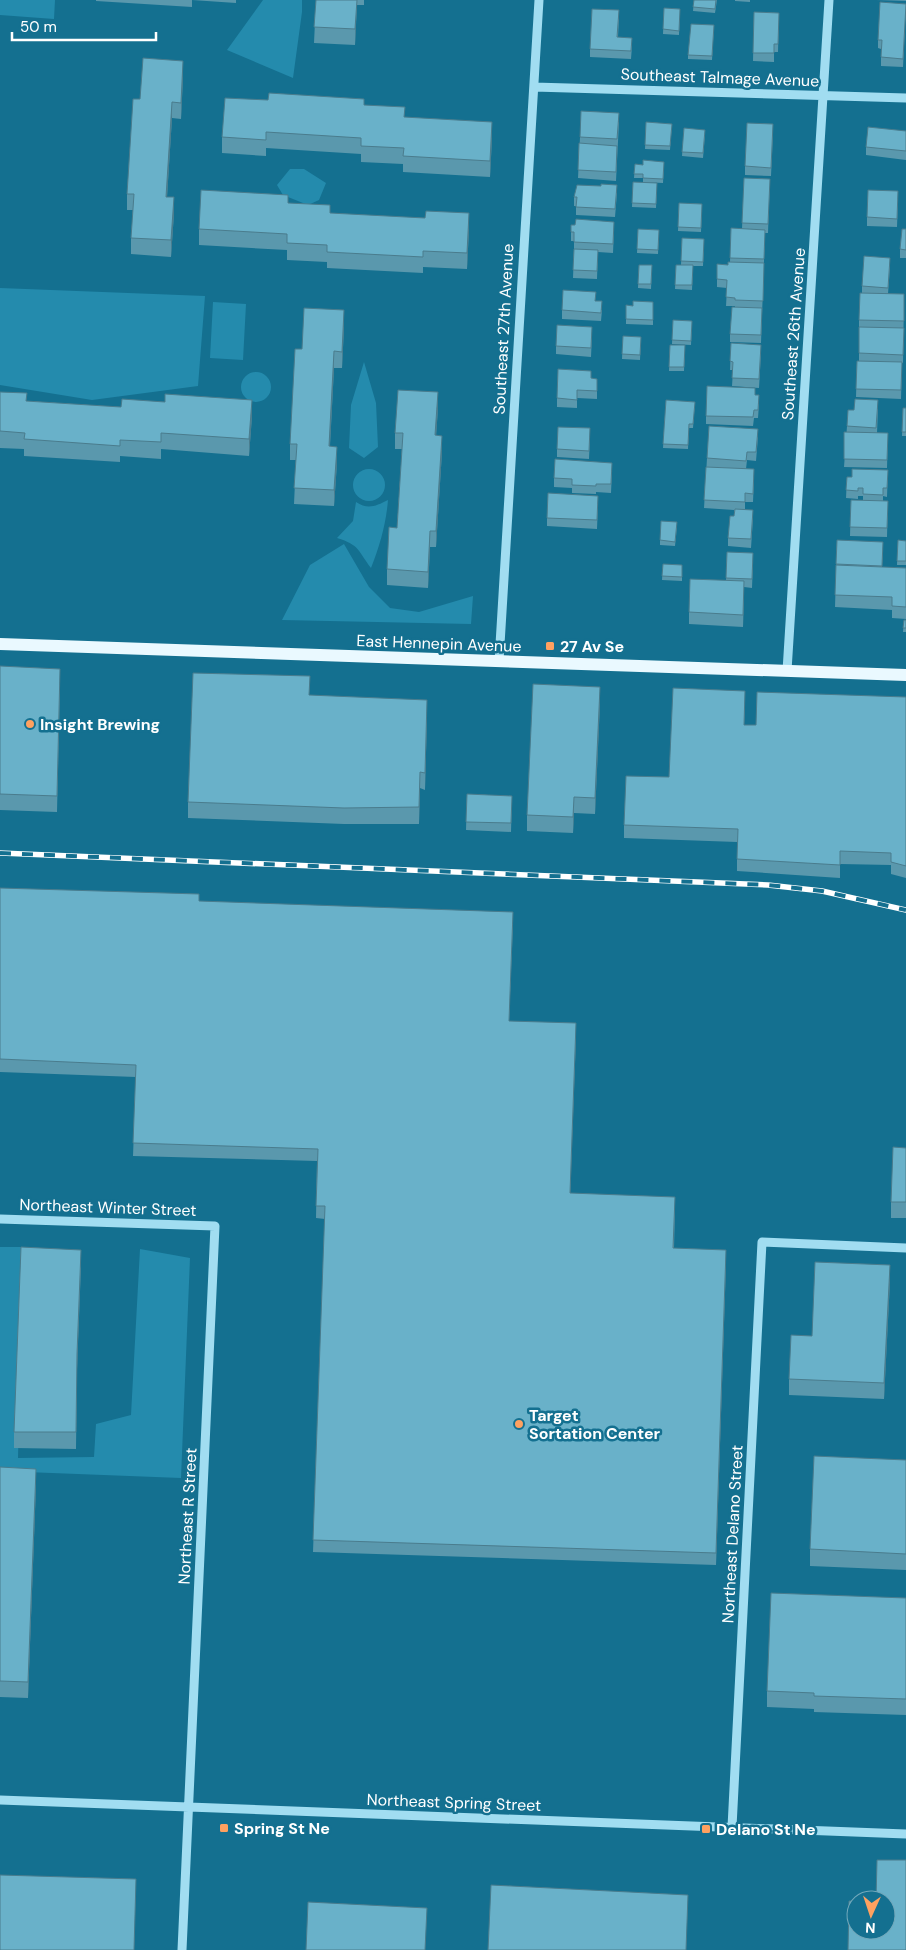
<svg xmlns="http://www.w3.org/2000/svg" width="906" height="1950" font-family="'DM Sans',sans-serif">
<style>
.green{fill:#248bad}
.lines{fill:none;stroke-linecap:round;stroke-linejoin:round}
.minor{stroke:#a1ddf1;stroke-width:9}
.major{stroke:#eaf9ff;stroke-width:12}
.rail-casing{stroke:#fff;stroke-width:5.5}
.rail{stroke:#147090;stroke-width:4;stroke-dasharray:11;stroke-linecap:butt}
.wall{fill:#5a98ad}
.shaded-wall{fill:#4a7c8d}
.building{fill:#69b1c9;stroke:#4a7c8d}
.poi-dot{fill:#ffa160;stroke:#147090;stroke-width:2}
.labels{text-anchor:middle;stroke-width:5;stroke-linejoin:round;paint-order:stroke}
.street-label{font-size:16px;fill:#fff;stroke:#147090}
.poi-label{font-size:16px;font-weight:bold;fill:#fff;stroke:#147090;text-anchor:start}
</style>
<rect width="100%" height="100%" fill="#147090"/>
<!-- green -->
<path class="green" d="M0,0H55L54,19L0,15Z
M263,0H302V12L293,78L227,50Z
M290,169H304L326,183L319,200L308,205L283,195L277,185Z
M0,288L205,296L198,386L92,400L0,385Z
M213,302L246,304L243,360L210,358Z
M364,362L376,403L378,447L364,458L349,448L351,405Z
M241 387a15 15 0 1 1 30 0a15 15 0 1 1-30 0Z
M353 485a16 16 0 1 1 32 0a16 16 0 1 1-32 0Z
M388,500C386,524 380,545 371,568C358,551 360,545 337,538L353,521L356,502C368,510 376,506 388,500Z
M344,544L369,587L390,608L419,612L473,596L471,624L282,620L310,565Z
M0,1247H23L18,1458L94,1457L96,1424L131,1415L140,1249L190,1258L181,1478L0,1471Z"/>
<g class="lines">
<!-- minor -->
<path class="minor" d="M534,87L906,98
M499,661L539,0
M787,671L829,0
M0,1219L215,1226L182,1950
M0,1800L906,1834
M732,1827L762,1242L906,1248"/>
<!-- major -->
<path class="major" d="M0,644L906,675"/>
<!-- rail casing -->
<g class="rail-casing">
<path id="rail" d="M0,853L768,885L822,891L906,910"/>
</g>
<!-- rail -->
<use href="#rail" class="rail"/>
</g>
<!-- wall -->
<path class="wall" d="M96,0H236V3L192,0V7L96,1Z
M316,0H364V5H357L355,45L314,43Z
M694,0H717L715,13L693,11Z
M735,0H750V2L735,1Z
M876,0H906V1Z
M906,4L903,67L881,66V49L878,48V40Z
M664,8L680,9L679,35L663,34Z
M754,12L779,13L778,52H774V62L753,61Z
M619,18L618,37L632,46L631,59L590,57V49Z
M714,25L712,60L688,59V55Z
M183,77L181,119L172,118L167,197L174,213L171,257L131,254V238L133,210H127V194L140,99Z
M364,105L405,117L492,138L490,177L403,172V164L361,162V154L266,148V156L222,153V137Z
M619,122L616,181L578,178L580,137Z
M646,122L672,124L670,150L645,149Z
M684,128L705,134L703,158L682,156Z
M906,131V160L866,155V147Z
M773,133L771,176L745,175V166Z
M664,162L663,183L643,182V178H634L635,164L643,165Z
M744,178L770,179L768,233H765L761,343L730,342V334L735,306H726L727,288L717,287V264L728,265L730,262L731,228L742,229Z
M633,182L657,183L656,208L632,207Z
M617,193L615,217L576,215V206H574V197Z
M898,199L897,227L867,226V217Z
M288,203L330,213L469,229L467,269L423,267V273L327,268V262L287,260V250L199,245V229Z
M679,203L702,204L701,232L678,231Z
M571,225L614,230L613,253L598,252L597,279L573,278L574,250V241H571Z
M638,229L659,230L658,254L637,253Z
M906,229V258H900V249Z
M682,238L704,239L703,266H693L692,290L675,289L676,265H681Z
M639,265H652L651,289L638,288Z
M890,266L888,294H904L903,363H902L901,399L856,397L857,361H859V320L862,293V286Z
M653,302V325L626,324V305L633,306Z
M562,310H602L601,321L562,319Z
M673,320L692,321L691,345L672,344Z
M344,327L342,368H334L330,446L337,463L334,506L294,504L296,460H290V444L302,349Z
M592,335L591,357L556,354V346Z
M623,336L641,337L640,360L622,359Z
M731,343L761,353L759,388L732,386L733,370H730Z
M670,345H685L684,371H669Z
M591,378L597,387V399L577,398V408L557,407V398Z
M0,392L27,401L252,416L249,456L161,449V459L120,456V462L24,456V449L0,448Z
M666,400L695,402L693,428H689L688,449L663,448Z
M759,404L758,418H754L753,426L706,424V416Z
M438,408L436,436L442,452L436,547H430L428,588L387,585V569L397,528L402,449H395V433Z
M903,408H906V436H902Z
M878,409L877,433H888L887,468L844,467L847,426L854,410Z
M590,437L589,459L557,457V449Z
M758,437L756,461L747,460L746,469L754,478L753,502H745V509L753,518L751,548L728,546V538L734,516V510L704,508L707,458Z
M888,470L887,497L883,496V501H888L887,537L850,536L851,500H863V496H858V499L846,498L847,477H852Z
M612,471L611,493L596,492V494L572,493V488L554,487V478Z
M598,504L597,529L547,526V518Z
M677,526L675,546L660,545V540Z
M837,540L883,550L882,567L906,568V619L892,618V610L835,607Z
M898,540L906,541V565H897Z
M727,552L753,562L752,588L744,587L743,627L689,624V612L726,580Z
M663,564L682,565V581L662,580Z
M904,620H906V632H903Z
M0,666L60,685L57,812L0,810Z
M310,695L427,716L425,790L420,788L419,824H344L188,818V802Z
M906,697V878L891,874V865L840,864V878L737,871V842L624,838V825L669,777L745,704L744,725H756Z
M600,703L595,814L574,813L573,833L527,831V815Z
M467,794L512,796L511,832L466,830Z
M0,888L513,924L509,1021L576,1036L570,1193L675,1209L674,1248L726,1262L716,1565L313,1552L325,1219L316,1218L317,1161L133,1156L136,1077L0,1072Z
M906,1148V1218H891V1202Z
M81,1266L77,1370L76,1449L14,1448V1432Z
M890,1281L884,1399L789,1395V1379L812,1336Z
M906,1460V1570L810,1566V1549Z
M0,1467L36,1485L28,1698L0,1697Z
M906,1598V1715L814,1712V1709L767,1707V1691Z"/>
<!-- shaded-wall -->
<path class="shaded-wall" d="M357,0L355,45V29Z
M183,61V77L181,119V103Z
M172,102V118L166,213V197Z
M492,122V138L490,177V161Z
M174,197V213L171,257V240Z
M469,213V229L467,269V253Z
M344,310V327L342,368V352Z
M334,351V368L329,462V446Z
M438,392V408L435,452V435Z
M252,400V416L249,456V439Z
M442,436V452L436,547V531Z
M337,447V463L334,506V490Z
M430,531V547L428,588V572Z
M744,581V594L743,627V615Z
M600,687V703L595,814V798Z
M427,700V716L425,790V773Z
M420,772V788L419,824V807Z
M574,797V813L573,833V817Z
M576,1023V1036L570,1206V1193Z
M81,1250L77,1370L76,1449L77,1354Z
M726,1250V1262L716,1565V1553Z
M890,1265V1281L884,1399V1383Z
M36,1469V1485L28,1698V1682Z"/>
<!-- building -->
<path class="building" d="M316,0H357L355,29L314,27Z
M694,0H716L715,9L693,7Z
M880,2L906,4L903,59L881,57L882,40H878Z
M664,8L680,9L679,31L663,29Z
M592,9L619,10L617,37L632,38L631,51L590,49Z
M754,12L779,13L778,44H774V53H753Z
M691,24L714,25L712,56L688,55Z
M143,58L183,61L181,103L172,102L166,197H174L171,240L131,238L134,194H127L133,99H140Z
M269,93L364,99V105L405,107L404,117L492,122L490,161L403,156L404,148L361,146V138L266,132V140L222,137L225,98L268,100Z
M581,111L619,113L617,139L580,137Z
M646,122L672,124L670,146L645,145Z
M747,123L773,124L771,168L745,166Z
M868,127L906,131V151L866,147Z
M684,128L705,130L703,153L682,152Z
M579,143L617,146L616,172L578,170Z
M643,160L664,162L663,179L643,178V174H634L635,164L643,165Z
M744,178L770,179L768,224L742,223Z
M633,182L657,183L656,204L632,203Z
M601,184L617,185L615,209L576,207L577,197H574L577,185L601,186Z
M201,190L288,195V203L330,205V213L425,218L426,211L469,213L467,253L423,251V257L327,252V245L287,243V234L199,229Z
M868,190L898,191L897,219L867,217Z
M679,203L702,204L701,228L678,227Z
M576,219L614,222L613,244L574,242V232H571V225H575Z
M731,228L765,230L764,259L730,258Z
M638,229L659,230L658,250L637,249Z
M902,229H906V250L900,249Z
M682,238L704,239L703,262L681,261Z
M574,249L598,250L597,271L573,270Z
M864,256L890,258L888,288L862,286Z
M728,262L764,263L763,301L735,300V298L726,297L727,280L717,279V264L728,265Z
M639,265H652L651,284H638Z
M676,265H693L692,285H675Z
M563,290L596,292L595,301H602L601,313L562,310Z
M860,293L904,294V321L859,320Z
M633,301L653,302V320L626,319V305L633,306Z
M732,307L762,308L761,335L730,334Z
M304,308L344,310L342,352L334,351L329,446L337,447L334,490L294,488L297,444H290L295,349H302Z
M673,320L692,321L691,341L672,340Z
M557,325L592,327L591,348L556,346Z
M859,327L904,328L903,355L859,353Z
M623,336L641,337L640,355L622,354Z
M731,343L761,345L759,379L732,378L733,362L730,361Z
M670,345H685L684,367H669Z
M857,361L902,362L901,390L856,389Z
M558,369L591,371V378L597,379V391L577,390V400L557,398Z
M707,386L755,388V395H759L758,410H754L753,417L706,416Z
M398,390L438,392L435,435L442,436L436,531H430L428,572L387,569L389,527L397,528L403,433H395Z
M0,392L27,393L26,401L121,407L122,399L165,402V394L252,400L249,439L161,433V442L120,440V446L24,439L25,433L0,431Z
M855,399L878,400L876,428L847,426L848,410H854Z
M666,400L695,402L693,424H689L688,445L663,444Z
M903,408H906V432H902Z
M709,426L758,429L756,452H747L746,461L707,458Z
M558,427L590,428L589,451L557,449Z
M844,432L888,433L887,460L844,459Z
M555,459L612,463L611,484H596V486L572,485V479L554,478Z
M706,467L754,469L753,494L745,493V502L704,500Z
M852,469L888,470L887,488H883V495L863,494V488H858V491L846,490L847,477H852Z
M548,493L598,496L597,520L547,518Z
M851,500L888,501L887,528L850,527Z
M735,509L753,510L751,539L728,538L730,516H734Z
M661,521L677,522L675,542L660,540Z
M837,540L883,542L882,566L836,564Z
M898,540L906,541V561H897Z
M727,552L753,553L752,579L726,578Z
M663,564L682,565V577L662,576Z
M836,565L906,568V607L892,606V597L835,595Z
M690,579L744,581L743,615L689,612Z
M904,620H906V628H903Z
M0,666L60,669L57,796L0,794Z
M193,673L310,676L309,695L427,700L425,773L420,772L419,807L344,808L188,802Z
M533,684L600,687L595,798L574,797L573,817L527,815Z
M673,688L745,691L744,725H756L757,692L906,697V866L891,862V853L840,851V865L737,859L738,829L624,825L626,776L669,777Z
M467,794L512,796L511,823L466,822Z
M0,888L199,894V901L513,912L509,1021L576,1023L570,1193L675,1197L673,1248L726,1250L716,1553L313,1540L325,1206H316L318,1149L133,1143L136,1065L0,1059Z
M893,1147L906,1148V1202H891Z
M21,1247L81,1250L77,1354L76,1432H14Z
M815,1262L890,1265L884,1383L789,1379L791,1335L812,1336Z
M814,1456L906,1460V1554L810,1549Z
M0,1467L36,1469L28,1682L0,1681Z
M771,1593L906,1598V1699L814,1696V1693L767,1691Z
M877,1860H906V1950H848L849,1901H856V1930H886V1900H876Z
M0,1875L136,1879L134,1950H0Z
M491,1885L688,1895L686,1950H488Z
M308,1902L427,1908L425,1950H306Z"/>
<!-- markers -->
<g class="poi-dot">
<rect x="545" y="641" width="10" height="10" rx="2.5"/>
<circle cx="30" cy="724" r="5"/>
<circle cx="519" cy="1424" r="5"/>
<rect x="219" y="1823" width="10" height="10" rx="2.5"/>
<rect x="701" y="1824" width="10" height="10" rx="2.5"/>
</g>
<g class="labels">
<!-- street labels -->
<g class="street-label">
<text transform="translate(720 77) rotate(2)" y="6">Southeast Talmage Avenue</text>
<text transform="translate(503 329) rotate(-87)" y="6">Southeast 27th Avenue</text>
<text transform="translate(793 334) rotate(-86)" y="6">Southeast 26th Avenue</text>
<text transform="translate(439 643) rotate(2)" y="6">East Hennepin Avenue</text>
<text transform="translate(108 1207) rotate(2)" y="6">Northeast Winter Street</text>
<text transform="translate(187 1516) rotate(-87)" y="6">Northeast R Street</text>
<text transform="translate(732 1534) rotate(-87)" y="6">Northeast Delano Street</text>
<text transform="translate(454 1802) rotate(2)" y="6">Northeast Spring Street</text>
</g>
<!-- poi labels -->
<g class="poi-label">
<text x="560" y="652">27 Av Se</text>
<text x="40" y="730">Insight Brewing</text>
<text x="529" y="1421">Target<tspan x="529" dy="18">Sortation Center</tspan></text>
<text x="234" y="1834">Spring St Ne</text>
<text x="716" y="1835">Delano St Ne</text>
</g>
</g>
<!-- north arrow -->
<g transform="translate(871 1915) rotate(183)"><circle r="24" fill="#147090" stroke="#72a9bc"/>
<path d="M0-4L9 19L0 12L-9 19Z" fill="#ffa160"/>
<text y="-8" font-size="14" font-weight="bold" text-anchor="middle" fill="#ffffff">N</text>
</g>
<!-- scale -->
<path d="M12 32v8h144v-8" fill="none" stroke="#ffffff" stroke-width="2.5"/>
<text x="20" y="32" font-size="15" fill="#ffffff" stroke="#147090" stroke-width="4" paint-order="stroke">50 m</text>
</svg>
